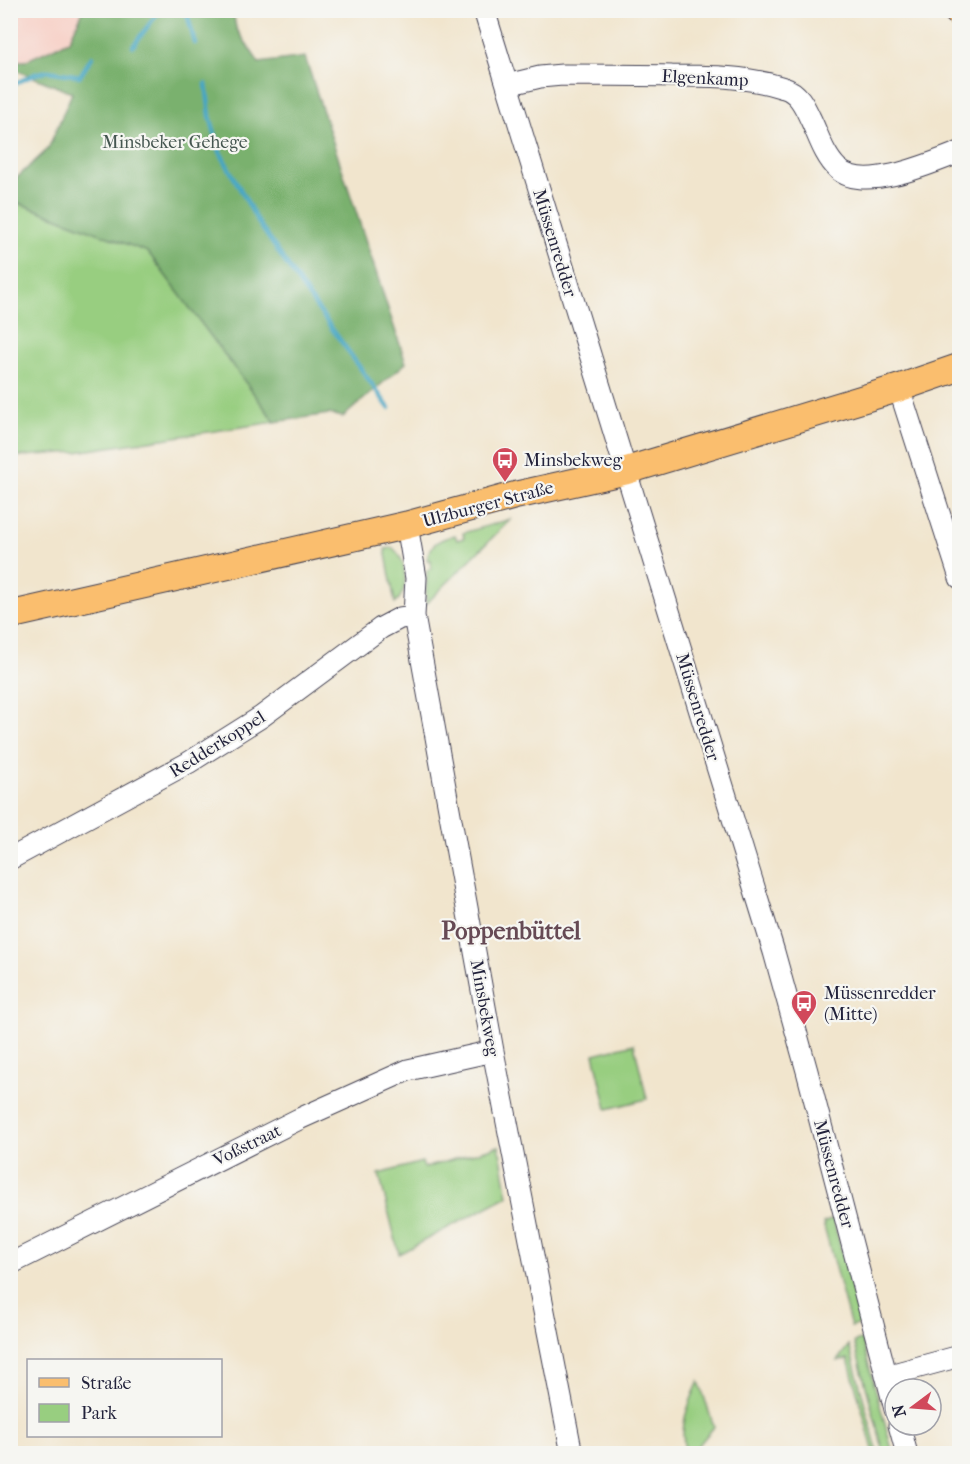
<svg xmlns="http://www.w3.org/2000/svg" width="970" height="1464" font-family="'IM FELL French Canon',serif">
<style>
.built{fill:#f7d1c8}
.green{fill:#98ce80;stroke:#5d785e;stroke-width:1.5}
.forest{fill:#7ab16e;stroke:#4e6a54;stroke-width:1.5}
.lines{fill:none;stroke-linecap:round;stroke-linejoin:round}
.stream{stroke:#45a6c4;stroke-width:4.5}
.minor-casing{stroke:#413f51;stroke-width:23}
.major-casing{stroke:#413f51;stroke-width:29}
.minor{stroke:#fff;stroke-width:21}
.major{stroke:#fabe6e;stroke-width:27}
.labels{text-anchor:middle;stroke-width:4.5;stroke-linejoin:round;paint-order:stroke}
.street-label{font-size:18px;fill:#22223b;stroke:#f6f6f2}
.park-label{font-size:18px;fill:#455650;stroke:#f6f6f2}
.poi-label{font-size:18px;fill:#22223b;stroke:#f6f6f2;text-anchor:start}
.district-label{font-size:24px;font-weight:bold;fill:#664a55;stroke:#f6f6f2}
</style>
<rect width="100%" height="100%" fill="#f6f6f2"/>
<filter id="ink" filterUnits="userSpaceOnUse"><feTurbulence type="fractalNoise" baseFrequency=".0167" numOctaves="2"/><feDisplacementMap in="SourceGraphic" scale="12" xChannelSelector="R" yChannelSelector="G"/><feConvolveMatrix kernelMatrix="1 2 1 2 8 2 1 2 1" color-interpolation-filters="sRGB"/></filter>
<filter id="wash" filterUnits="userSpaceOnUse"><feTurbulence type="fractalNoise" baseFrequency=".008" numOctaves="4" result="noise"/><feDisplacementMap in="SourceGraphic" scale="24" xChannelSelector="R" yChannelSelector="G"/><feGaussianBlur stdDeviation="1.35" result="paint"/><feColorMatrix in="noise" values="0 0 0 0 0 0 0 0 0 0 0 0 0 0 0 0 0 1.4 0 .05"/><feComposite in="paint" operator="in"/></filter>
<g filter="url(#wash)">
<rect width="100%" height="100%" fill="#f1e5cd"/>
<!-- built -->
<path class="built" d="M11,11H83L70,41L25,61H11Z"/>
<!-- green -->
<path class="green" d="M10,200L148,252L275,422L76,452L11,457Z
M511,519L426,604L427,570L431,569V560H427C429,543 441,539 455,535L457,540L464,538L463,533Z
M393,548C407,560 410,591 395,603L385,549Z
M634,1044L647,1099L607,1109L594,1054Z
M499,1146L508,1196L399,1254L379,1174L422,1162L424,1168Z
M833,1219L861,1324L851,1327L823,1223Z
M862,1340L893,1453H884L854,1342Z
M849,1345L878,1453H874L848,1359L837,1361Z
M699,1381L714,1427L692,1453H686C678,1427 688,1405 699,1381Z"/>
<!-- forest -->
<path class="forest" d="M83,11H233L236,28L259,63L305,57L406,363L343,417L329,414L275,422L148,252L11,200V183L48,149L72,93L11,68V61H25L69,41Z"/>
<g class="lines">
<!-- stream -->
<path class="stream" d="M186,10L195,43
M133,46L160,10
M206,84L210,116L220,152L258,222L302,287L389,408
M10,86L35,74L48,71L80,76L92,57"/>
</g>
</g>
<g filter="url(#ink)">
<g class="lines">
<!-- minor casing -->
<g class="minor-casing">
<path id="minor" d="M484,10L774,952L807,1071L895,1409
M507,85L540,77L562,75C599,75 635,75 672,76C710,76 748,76 784,88C798,92 804,105 810,118C818,134 824,156 838,169C863,193 932,163 960,152
M899,388L960,578
M407,525L416,578L414,616L493,1051L572,1454
M10,859L188,763L261,717L381,628L400,618L414,616
M10,1264L299,1119L408,1070L493,1051
M886,1376L960,1356
M899,1425L907,1454"/>
</g>
<!-- major casing -->
<g class="major-casing">
<path id="major" d="M956,10L960,14
M10,615L407,525L517,495L625,471L899,388L960,367"/>
</g>
<!-- minor -->
<use href="#minor" class="minor"/>
<!-- major -->
<use href="#major" class="major"/>
</g>
</g>
<!-- icons -->
<defs>
<g id="bus-pin" transform="scale(1.35)"><path d="M0 17L-7.5 6A9.5 9.5 0 1 1 7.5 6Z" fill="#d1495b" stroke="#f6f6f2"/><path d="M-5-6H5V4H4V6H2V4H-2V6H-4V4H-5ZM-3.5-4V0h7V-4ZM-3.5 1.2v1.5H-2V1.2ZM2 1.2v1.5H3.5V1.2Z" fill="#fff"/></g>
</defs>
<g fill-rule="evenodd">
<use href="#bus-pin" x="505" y="460"/>
<use href="#bus-pin" x="804" y="1003"/>
</g>
<g class="labels">
<!-- street labels -->
<g class="street-label">
<text transform="translate(705 78) rotate(3)" y="6">Elgenkamp</text>
<text transform="translate(555 243) rotate(73)" y="6">Müssenredder</text>
<text transform="translate(488 504) rotate(-15)" y="6">Ulzburger Straße</text>
<text transform="translate(698 707) rotate(73)" y="6">Müssenredder</text>
<text transform="translate(217 744) rotate(-32)" y="6">Redderkoppel</text>
<text transform="translate(485 1008) rotate(80)" y="6">Minsbekweg</text>
<text transform="translate(247 1145) rotate(-26)" y="6">Voßstraat</text>
<text transform="translate(834 1174) rotate(75)" y="6">Müssenredder</text>
</g>
<!-- park labels -->
<g class="park-label">
<text x="175" y="148">Minsbeker Gehege</text>
</g>
<!-- poi labels -->
<g class="poi-label">
<text x="524" y="466">Minsbekweg</text>
<text x="824" y="999">Müssenredder<tspan x="824" dy="21">(Mitte)</tspan></text>
</g>
<!-- district labels -->
<g class="district-label">
<text x="511" y="939">Poppenbüttel</text>
</g>
</g>
<!-- margin -->
<rect width="970" height="1464" fill="none" stroke="#f6f6f2" stroke-width="36"/>
<!-- legend -->
<rect x="27" y="1359" width="195" height="78" fill="#f6f6f2" stroke="#a1a1a9" stroke-width="1.5"/>
<rect x="39" y="1378" width="30" height="9" fill="#fabe6e" stroke="#a1a1a9" stroke-width="1.5"/>
<text x="81" y="1389" font-size="18" fill="#22223b">Straße</text>
<rect x="39" y="1404" width="30" height="18" fill="#98ce80" stroke="#a1a1a9" stroke-width="1.5"/>
<text x="81" y="1419" font-size="18" fill="#22223b">Park</text>
<!-- north arrow -->
<g transform="translate(913 1407) rotate(254)"><circle r="28" fill="#f6f6f2" stroke="#a1a1a9" stroke-width="1.5"/>
<path d="M0-4.5L10 22L0 15L-10 22Z" fill="#d1495b"/>
<text y="-9" font-size="16" font-weight="bold" text-anchor="middle" fill="#22223b">N</text>
</g>
</svg>
